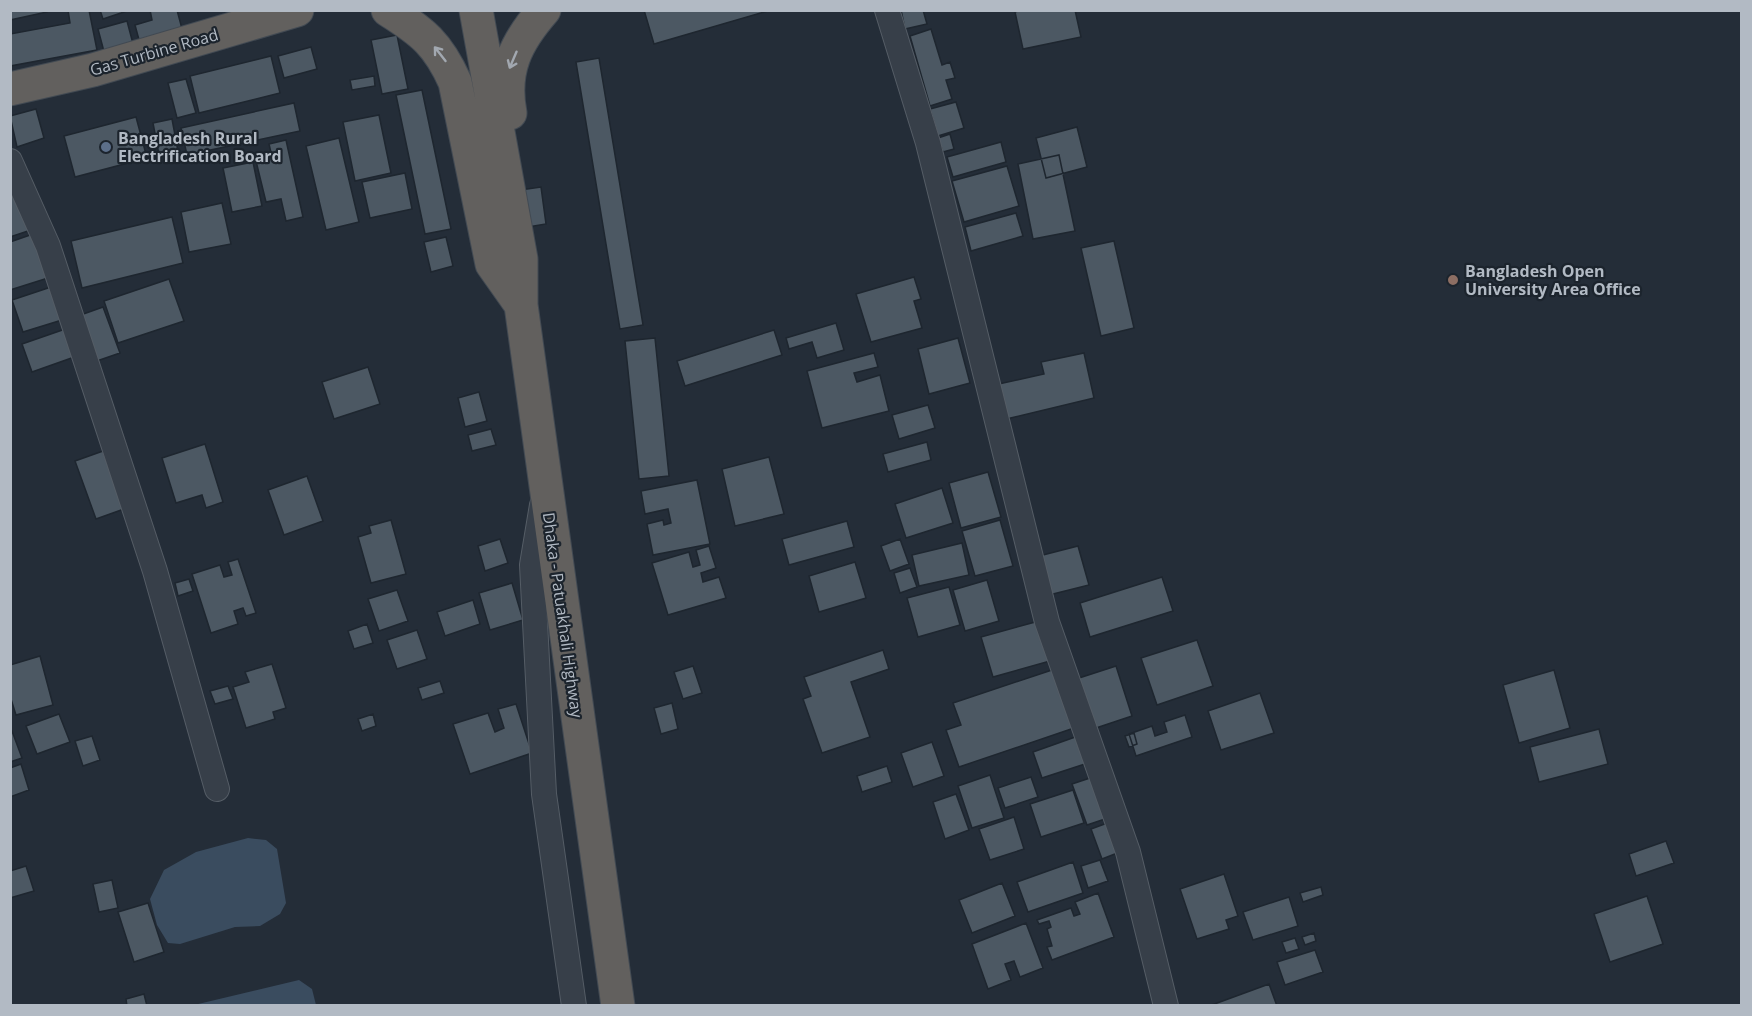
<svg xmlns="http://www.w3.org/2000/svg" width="1752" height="1016" font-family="'Open Sans',sans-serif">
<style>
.water{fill:#3a4c5f}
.building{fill:#4c5863;stroke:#1e262f;stroke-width:1.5}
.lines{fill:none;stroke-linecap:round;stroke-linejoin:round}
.minor-casing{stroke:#555d66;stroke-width:26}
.trunk-casing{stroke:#424a53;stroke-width:35}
.minor{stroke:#373f49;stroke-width:24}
.trunk{stroke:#62605e;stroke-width:33}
.oneway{stroke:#a2a8b0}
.service-dot{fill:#5c6f8a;stroke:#1c242d;stroke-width:2}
.education-dot{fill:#8d6e63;stroke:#1c242d;stroke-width:2}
.labels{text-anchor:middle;stroke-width:4.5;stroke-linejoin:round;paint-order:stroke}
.street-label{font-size:16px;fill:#b2bac4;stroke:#1c242d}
.poi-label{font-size:16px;font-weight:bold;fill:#b2bac4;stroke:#1c242d;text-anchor:start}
</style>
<rect width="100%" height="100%" fill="#242d38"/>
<!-- water -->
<path class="water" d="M248,838L266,840L277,849L286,903L280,914L260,926L235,927L180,944L168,943L157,925L150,899L164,870L196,852Z
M299,980L312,989L316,1005H194Z"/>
<!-- building -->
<path class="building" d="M10,10H47V12L10,20Z
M68,10H89L97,50L10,66V34L70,23Z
M100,10H130L103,19Z
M150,10H177L185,40L142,51L135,25L152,20Z
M644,10H771L654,44Z
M901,10H923L927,24L905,29Z
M1021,10H1075L1081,37L1023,49L1015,12Z
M127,21L136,55L107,63L98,29Z
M931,29L942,65L950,62L955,78L946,80L952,99L930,106L910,36Z
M397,35L408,89L382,94L371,40Z
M311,47L317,69L284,78L278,56Z
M271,56L280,93L199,113L190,76Z
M599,58L643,325L620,329L576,62Z
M374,76L375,86L352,90L350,80Z
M186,79L196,113L177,118L168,83Z
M422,90L451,229L425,234L396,95Z
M956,102L964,128L938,136L930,109Z
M294,103L300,131L187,155L181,128Z
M36,109L44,138L17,147L10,116Z
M379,115L391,173L355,181L343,122Z
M136,117L147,158L75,177L64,136Z
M172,119L178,151L159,155L153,123Z
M1077,127L1087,167L1046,178L1036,138Z
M950,134L954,149L943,152L938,138Z
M339,138L359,222L326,230L306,146Z
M286,140L303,217L286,221L281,199L266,202L256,161L272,157L269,144Z
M1001,142L1006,162L953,177L947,157Z
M1059,155L1075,231L1033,239L1018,164Z
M253,162L262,206L232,212L223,168Z
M1007,166L1019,206L964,222L952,181Z
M405,173L412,209L370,218L362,182Z
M541,187L546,224L472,236L466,198Z
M21,190L34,229L10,237V193Z
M222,203L231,244L189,252L181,212Z
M1016,213L1023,236L971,251L965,227Z
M172,217L183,263L82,288L71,241Z
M33,234L48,278L10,290V242Z
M446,237L453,266L431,272L424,242Z
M1114,241L1134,328L1101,336L1081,248Z
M914,277L921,299L914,301L922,328L871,342L856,294Z
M169,279L184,321L118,343L104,301Z
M51,287L62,320L23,332L12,300Z
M103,307L120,353L91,363L75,317Z
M836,323L844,350L817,358L812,342L789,349L786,338Z
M71,327L80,355L32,372L22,344Z
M774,330L782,355L685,386L677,361Z
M655,338L669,476L639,479L625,341Z
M958,338L970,383L929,394L918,349Z
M874,353L878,367L854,373L857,382L880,375L889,411L822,428L807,371Z
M1084,353L1094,398L1002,420L994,385L1044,374L1041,362Z
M368,367L380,404L334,419L322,382Z
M479,392L487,421L465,427L458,398Z
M928,405L935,428L899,439L892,415Z
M491,429L496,445L472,451L468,435Z
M927,442L931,460L888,472L883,454Z
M205,444L223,502L206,508L202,495L176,503L162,458Z
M103,451L124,509L96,519L75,461Z
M769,457L784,514L735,526L722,469Z
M988,472L1001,517L961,528L949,483Z
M307,476L323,521L284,535L268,490Z
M697,480L710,544L653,555L647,524L663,520L664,525L671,523L668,509L645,514L641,491Z
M942,488L953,523L906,538L895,504Z
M391,520L406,574L371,583L358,537L371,533L369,526Z
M1000,520L1013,566L975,576L962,531Z
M847,521L854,547L789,565L782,539Z
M500,539L508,563L485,571L478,546Z
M900,539L909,564L890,571L881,546Z
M962,543L969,575L919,586L912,555Z
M709,546L716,568L701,573L703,582L719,577L726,598L668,615L652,563L689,552L693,567L700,565L696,550Z
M1078,546L1089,585L1049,595L1039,556Z
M238,559L256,613L246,616L243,608L234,611L238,624L211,633L192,574L220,565L224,577L232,575L228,562Z
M855,562L866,598L819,612L809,576Z
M910,568L917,587L900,593L894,573Z
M1162,577L1173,611L1090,637L1080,603Z
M189,579L193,591L178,596L175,583Z
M987,580L999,621L965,631L953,590Z
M512,583L523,620L490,630L479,593Z
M949,587L960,625L918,637L907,598Z
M397,590L408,621L379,631L368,599Z
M473,600L480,624L445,636L437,612Z
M1039,621L1050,661L993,677L981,637Z
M367,624L373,643L354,649L348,631Z
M417,630L427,659L397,669L387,640Z
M1197,640L1213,686L1157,705L1141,658Z
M883,650L889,669L851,682L870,737L822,753L803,699L811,696L804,677Z
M40,656L53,705L16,715L10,696V665Z
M272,664L286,708L273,712L275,719L246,728L233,687L249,682L245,672Z
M693,666L702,693L683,699L674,672Z
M1116,666L1132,716L1093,729L1076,679Z
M1058,668L1077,727L959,767L946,730L961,725L953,703Z
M1554,670L1570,728L1519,743L1503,685Z
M440,681L444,693L422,700L418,688Z
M228,686L233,699L215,704L210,691Z
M1260,693L1274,733L1221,750L1208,711Z
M672,703L678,729L661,734L654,708Z
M516,704L532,753L470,774L453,724L488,713L495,732L504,728L498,709Z
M59,714L70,742L37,754L26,726Z
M373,714L376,726L362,731L358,719Z
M1185,715L1192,737L1136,756L1129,734L1152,726L1155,736L1167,732L1164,722Z
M1599,729L1608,764L1539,782L1530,747Z
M12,731L22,758L10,762V732Z
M1134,733L1137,744L1129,747L1125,736Z
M92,736L100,760L83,766L75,741Z
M1078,736L1088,763L1042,778L1033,752Z
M932,742L944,776L913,787L901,753Z
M21,764L29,790L10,797V768Z
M887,766L892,782L862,792L857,776Z
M990,775L1004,818L972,828L958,786Z
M1031,777L1038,797L1005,808L998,788Z
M1090,778L1105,819L1087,825L1072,784Z
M1073,790L1084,823L1041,837L1030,804Z
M956,794L969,830L945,839L933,802Z
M1014,817L1024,849L990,860L979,829Z
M1110,822L1120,852L1102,859L1091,829Z
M1666,841L1674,863L1636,876L1629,854Z
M1100,860L1108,881L1088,888L1081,866Z
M1073,862L1083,893L1028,912L1017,882Z
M26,866L34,891L10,898V871Z
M1224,874L1238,916L1226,920L1229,929L1197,939L1180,889Z
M112,880L118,908L99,912L93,884Z
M1002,883L1015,916L972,933L959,900Z
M1321,887L1323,895L1303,902L1300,893Z
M1098,893L1114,937L1052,960L1047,947L1052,946L1047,929L1051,927L1049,921L1039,924L1037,920L1071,908L1074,916L1080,914L1075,902Z
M1647,896L1663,944L1610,962L1594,914Z
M1289,897L1298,926L1253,940L1243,912Z
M148,903L164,952L134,962L118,912Z
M1026,923L1043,968L1020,977L1014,961L1005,964L1011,980L988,989L972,944Z
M1314,933L1316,941L1305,945L1302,937Z
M1295,938L1299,949L1286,953L1282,942Z
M1315,950L1323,972L1285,985L1277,962Z
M1269,984L1277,1006H1209Z
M144,994L147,1006H127L126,999Z"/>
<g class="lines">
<!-- minor casing -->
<g class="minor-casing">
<path id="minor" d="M887,10L928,143L1047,622L1128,852L1166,1006
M10,161L48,246L155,571L217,789
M542,505L532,565L544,794L574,1006"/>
</g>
<!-- trunk casing -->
<g class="trunk-casing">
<path id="trunk" d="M388,10C423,32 438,44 455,82L492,264L521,305
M476,10L521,259V305L618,1006
M10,89L93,70L297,10
M510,113C502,70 516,42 544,10"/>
</g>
<!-- minor -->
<use href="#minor" class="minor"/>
<!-- trunk -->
<use href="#trunk" class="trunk"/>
</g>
<!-- one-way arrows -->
<defs><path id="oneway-shaft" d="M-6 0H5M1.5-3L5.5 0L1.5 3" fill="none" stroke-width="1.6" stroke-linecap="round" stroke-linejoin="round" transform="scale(1.5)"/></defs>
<g class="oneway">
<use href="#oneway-shaft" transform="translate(440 54) rotate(-128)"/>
<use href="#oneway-shaft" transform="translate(513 60) rotate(113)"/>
</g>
<!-- markers -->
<circle class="service-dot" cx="106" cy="147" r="6"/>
<circle class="education-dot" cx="1453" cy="280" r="6"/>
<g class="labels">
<!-- street labels -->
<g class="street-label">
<text transform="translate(154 52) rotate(-16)" y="6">Gas Turbine Road</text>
<text transform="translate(563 615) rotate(82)" y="6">Dhaka - Patuakhali Highway</text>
</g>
<!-- poi labels -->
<g class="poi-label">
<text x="118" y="144">Bangladesh Rural<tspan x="118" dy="18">Electrification Board</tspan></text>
<text x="1465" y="277">Bangladesh Open<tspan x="1465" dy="18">University Area Office</tspan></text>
</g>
</g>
<!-- border -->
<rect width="1752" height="1016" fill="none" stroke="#b2bac4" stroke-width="24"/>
</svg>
